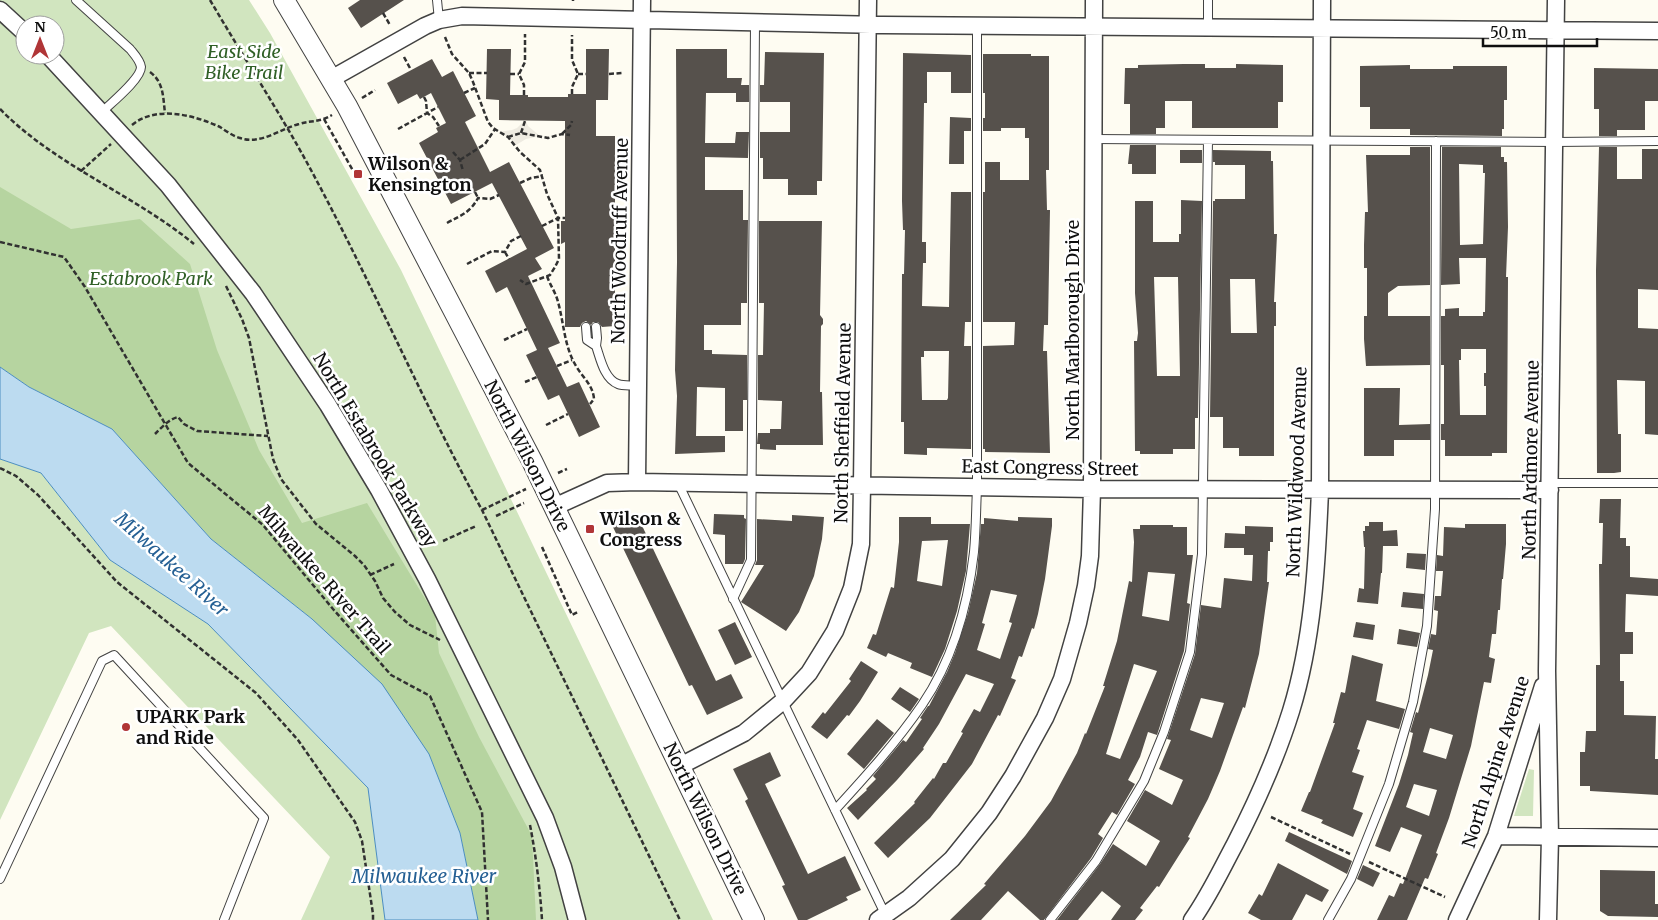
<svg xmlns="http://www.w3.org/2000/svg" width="1658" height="920" font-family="Merriweather,serif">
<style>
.green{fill:#d1e5bf;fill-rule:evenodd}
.forest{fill:#b6d4a0}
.plaza{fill:#eeebe1}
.water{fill:#bcdbf0;stroke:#4b8dbf}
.building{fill:#56514c;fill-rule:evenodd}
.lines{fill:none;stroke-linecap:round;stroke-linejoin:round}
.service-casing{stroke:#424242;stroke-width:10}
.minor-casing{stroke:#424242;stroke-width:19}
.tertiary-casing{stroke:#424242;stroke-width:22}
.path{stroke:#313131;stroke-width:2.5;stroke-dasharray:5 2.5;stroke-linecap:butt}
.service{stroke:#fff;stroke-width:8}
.minor{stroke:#fff;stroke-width:16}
.tertiary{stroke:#fff;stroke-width:20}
.poi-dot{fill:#b03537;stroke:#fff;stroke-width:2}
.labels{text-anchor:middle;stroke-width:5;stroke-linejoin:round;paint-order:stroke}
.park-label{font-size:18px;font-style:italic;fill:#306026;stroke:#fff}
.poi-label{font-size:18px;font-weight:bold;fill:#0f0f0f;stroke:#fff;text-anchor:start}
.street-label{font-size:18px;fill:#0f0f0f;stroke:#fff}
.water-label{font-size:19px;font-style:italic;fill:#256094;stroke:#fff}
</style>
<rect width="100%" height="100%" fill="#fefcf2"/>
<!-- green -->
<path class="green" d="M0,0H249L270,33L401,270L713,920H478L460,833L382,684L112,429L0,367ZM25,25H55V55H25Z
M0,459L41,473L110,560L208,624L368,788L385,920H301L330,857L111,626L89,633L0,820Z
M1529,769L1534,770L1533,816H1514Z"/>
<!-- forest -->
<path class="forest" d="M0,187L71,229L140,219L190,264L217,350L259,450L302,523L367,503L435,615L439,653L479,737L532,836L536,920H478L460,833L312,619L211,539L112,429L29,387L0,367Z"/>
<!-- plaza -->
<path class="plaza" d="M524,121H526L528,126L540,136L526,139L516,145L508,137L499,132L512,130L517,128Z"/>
<!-- water -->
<path class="water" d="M0,367L29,387L112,429L211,539L312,619L382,684L429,754L460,833L478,920H385L368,788L208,624L110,560L41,473L0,459Z"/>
<!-- building -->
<path class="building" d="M360,0H404L361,28L348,8Z
M487,49H511L510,95H528V97H568V94H586V49H609L608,100H596V136H615V326L602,327L598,322H593L591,325L586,321L582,323L580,327H565V242L561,244V221H565V121L499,120V100L486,99Z
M676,49H727V78H742L741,85H749V102H736V93H706L705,143H735L736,132H749L748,158L705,157V190H743V220H748L747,303H741V325H704V350H712V354L747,355V400H743V431H725V388L697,387L696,436H725V452L675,454L677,396L675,370L677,262Z
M765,52L824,53L822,181H817V195H788V179H763V158H760V132H790V102H760V85H764Z
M903,53L971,55V93H951V72H927V103H924L922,242H926V263H923L922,306L949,307L951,192H971V322H965L964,346H971V449L927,448V455L904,454V422H901L902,274H904L905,230H903L902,201ZM924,351H949L948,398L947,400H922L921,357H924Z
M983,54H1031V56H1049V170H1046L1047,210H1050L1048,325H1044L1043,351H1047L1050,453L985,452V449H983V346L1014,345L1015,322H983V192H985V162H1000V180H1029V138H1025V128H1001V131H983V118H985V93H983Z
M432,59L442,77L453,71L476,116L465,122L490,172L509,162L554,248L535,258L542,269L528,276L560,343L548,348L567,387L579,382L600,427L579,437L559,395L548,400L526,355L537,350L507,287L496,293L485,271L527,249L492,183L451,204L419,143L438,132L436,128L446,123L431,93L420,99L417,94L398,104L387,83Z
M1184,64H1205V68H1236V64L1283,65V102H1278V128H1192V101H1165V128H1156V134H1130V104H1124L1125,68H1138V65Z
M1410,65V69H1453V66H1507V100H1504V129H1502V136L1410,135V129H1370V107H1360V66Z
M1594,68L1658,69V101H1645V130H1617V136H1599V109H1594Z
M950,117L971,118V131H964V164H949Z
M1130,145H1156V174H1132V164H1128Z
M1410,147H1430V285L1398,286L1388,293V316H1430V365L1366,366L1364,339V316H1367V268H1364V245L1365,212H1368L1366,155H1410Z
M1442,147H1501V157H1504V162H1507L1508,227L1506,277H1508L1507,453H1492V456H1445V440H1441V424H1444V365H1441V316H1445V309L1459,308V316H1483V312H1485L1486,258H1459L1460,284L1441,285ZM1459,164L1483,165V173H1485L1483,244L1460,245ZM1461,349H1486V373H1484V386H1486V415H1460L1459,360H1461Z
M1599,147H1617V179H1642V149H1658V290L1638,289V328L1658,329V435L1645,434V381L1617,380L1618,434H1621V472L1614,473H1597L1596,271Z
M1180,150H1202V163H1180Z
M1213,150L1271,151V161H1273L1274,234H1277L1274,302H1276V326H1274V456H1239V448H1223V417H1210L1213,201H1215V199H1245V165H1215V162H1213ZM1230,279H1255L1257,333H1231Z
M1181,200L1202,201L1198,418H1195V449H1173V454H1140V451H1135L1134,341H1137L1138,333L1135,293V201H1153V242H1179V234H1181ZM1154,277H1178L1180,376H1157Z
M759,221H822L820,315L823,319V324L821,326L820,392H822L823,445H776V450L760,449V444H757L758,433H770V429H781L782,401L758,400V355H763L764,303H759Z
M1364,388H1400L1399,425L1430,424V440H1394V456H1364Z
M1600,499H1621L1620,538H1626V546H1630V577L1658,579V596L1626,594L1625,632H1633V654H1620V681H1624V715L1656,716L1655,759H1658V795L1590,791V786H1580V752H1585L1586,731H1596V665H1600L1599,564H1602L1603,523H1599Z
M636,513L716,681L731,674L743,698L707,715L692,685L689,686L612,525Z
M714,514L744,515V518L746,519L745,559L743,564H725V535L713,534Z
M792,515L824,517L822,539L814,576L799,612L786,631L741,602L764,565H755L757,560V519L792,521Z
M899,517H931V524H970L966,571L957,611L945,649L932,677L910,668L912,663L888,653L886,657L867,648L873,634L876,635L891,587L894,588L899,542ZM948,540L942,586L917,581L922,541Z
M1018,517L1052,518V526L1045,579L1038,614L1034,629L1032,628L1022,657L1019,656L1011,678L1016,680L1000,716L998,715L972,764L930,818L888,858L874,843L915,803L914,802L933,778L934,779L943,763H946L963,733L961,732L974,709L980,712L994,684L966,674L939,724L923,748L924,749L897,780L858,820L847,808L867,790L866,789L876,779L873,776L903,740L906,742L922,719L920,718L928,706H929L947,672L955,653L968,613L977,573L981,524H984V518L1018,521ZM991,590L1017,595L1009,622L1012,623L1000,659L977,650L985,624L982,623Z
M1369,522H1383V531L1397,530L1398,546H1383L1382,573H1381L1378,604L1357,602L1359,588L1364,589L1365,547H1364L1363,531H1365V526H1369Z
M1465,524H1506V544L1503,579H1502L1500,610H1498L1496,634H1492L1489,657L1495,659L1491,683L1484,682L1471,746L1449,818L1436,853L1438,854L1428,879L1425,878L1407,920H1377L1389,895L1394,897L1400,883L1403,884L1422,835L1401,827L1390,852L1375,846L1399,784L1408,755L1413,733L1410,732L1416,712L1418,713L1428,675L1433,650L1428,649L1431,634L1436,635L1438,611L1434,610L1435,596H1441L1443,571H1436L1437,555L1443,556L1444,527L1465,528ZM1430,728L1453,735L1446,759L1423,752ZM1414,784L1437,790L1429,816L1406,807Z
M1140,525H1173V527H1187V555H1193L1187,603L1190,604L1184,651L1157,735L1148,732L1140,757L1128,780L1135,784L1117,815L1112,812L1098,834L1103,838L1091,858L1044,920H1040L1008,891L981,920H950L986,885L984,884L1025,836L1051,801L1077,753L1085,733L1086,734L1105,686H1103L1117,641L1129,581L1132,582L1134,542L1133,529H1140ZM1148,572L1175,574L1169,621L1142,616ZM1134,664L1157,671L1120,759L1106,754Z
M1245,526L1273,527V542H1270V551H1268L1267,582H1269L1259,654L1245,708L1243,707L1220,771L1208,799L1188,837L1190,838L1159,887L1157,886L1140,908L1143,910L1135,920H1111L1121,906L1102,891L1078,920H1057L1100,864L1113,844L1146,866L1160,841L1127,821L1145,790L1172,805L1183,780L1159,769L1171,740L1167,739L1195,654L1201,605L1221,608L1224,578L1252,581L1253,555H1244V548H1224L1225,533L1245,534ZM1201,698L1224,703L1212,738L1190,730Z
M1407,553L1426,554L1425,570L1406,568Z
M1403,592L1424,594L1423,609L1401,607Z
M735,622L752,657L735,665L718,630Z
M1356,622L1375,625L1373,640L1353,637Z
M1399,629L1420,633L1417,647L1397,644Z
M1352,655L1383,664L1376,701L1405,709L1399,729L1367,720L1357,749L1360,750L1352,772L1364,776L1353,809L1363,813L1353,837L1321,823L1323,820L1301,811L1309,792H1310L1335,723H1333L1341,692L1345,693Z
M861,661L878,672L860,701L849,716L847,715L827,739L811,727L823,712L825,714L851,681L849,679Z
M900,687L919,699L910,712L891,699Z
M877,719L894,733L864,769L847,754Z
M770,752L781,776L765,784L808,874L845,856L861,890L846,897L848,900L807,920H798L782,886L785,885L745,801L748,799L733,769Z
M1289,832L1352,861L1347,874L1285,841Z
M1278,863L1329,890L1322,902L1306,894L1292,920H1261L1248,913L1259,894L1262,896Z
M1363,865L1380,873L1373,887L1357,879Z
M1600,870L1655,871V904H1658V917L1608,916L1600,911Z"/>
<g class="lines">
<!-- service casing -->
<g class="service-casing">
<path id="service" d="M76,0L130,49C134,54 140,60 141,67C141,79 111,103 102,112
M437,0L439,20
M1208,27V0
M1094,139L1555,142L1658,141
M586,327L587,340L596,346L597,338L596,327
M596,346C600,357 604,379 618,384C623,386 632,385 638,386
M678,483L886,916
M1550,483H1658
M733,599L751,560L755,23
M835,810C866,776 896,743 922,705C952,661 968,605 974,552C976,531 976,509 977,488V25
M0,879L102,661L114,655L264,818L224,920
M1050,920L1096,861L1144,781L1164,732L1190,652L1202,554L1208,140
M1328,920L1351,879L1389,784L1413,702L1427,626L1435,509L1436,141"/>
</g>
<!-- minor casing -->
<g class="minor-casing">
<path id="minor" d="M0,10L25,33
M48,55L168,185L253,293L328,405L379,490L427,579L545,818L563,867L577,920
M331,79L425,26L439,20L462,16L883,25L1658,31
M637,482L642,0
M554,507L607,483L637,482L1092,489L1550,490
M680,766L744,733L783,701L809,673L835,631L852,588L861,544L862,485L868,0
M1496,836L1658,838
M878,920L909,898L952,859L989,813L1013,776L1045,718L1062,679L1078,623L1086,586L1090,556L1092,489L1094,0
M1192,920C1209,896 1221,870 1235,844C1256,803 1277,756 1291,711C1313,640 1317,564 1320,490L1322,0
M1457,920L1496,836L1543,686
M1548,920L1550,837L1547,671L1556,0"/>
</g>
<!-- tertiary casing -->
<g class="tertiary-casing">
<path id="tertiary" d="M284,0L347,106L532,461L754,920"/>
</g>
<!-- path -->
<path class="path" d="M210,0C241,53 275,105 305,159C368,274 419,395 482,510L680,920
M573,0V1
M383,13L390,25
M445,37L452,54L469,73L473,82L488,122L493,128L508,137L520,152L540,170L547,194L558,218L559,259L555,267L550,275L526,284L520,280
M404,57L411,70
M150,72C164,82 163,98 165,113
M469,73H487
M510,74H519
M578,74H586
M609,74L622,73
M464,93L475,88
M572,94V87L578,74L572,60V35
M524,95V85L519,74L525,62V34
M424,97L426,101L427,113L433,117L439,126
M362,98L375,90
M0,109C56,166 133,194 194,244
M324,119L356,176
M132,125C156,105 194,115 220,127C226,131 233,136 240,138C261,145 280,129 299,124C312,120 318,123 332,115
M398,129L438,107
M521,133L525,121
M562,134L571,125L572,121
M508,137L521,133L548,138L562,134L570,135
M453,152L460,160L463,171
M460,160L485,144L495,129
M81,171L111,144
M520,183L531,178L543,176
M475,192L478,198
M447,223C461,215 470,213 478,198L490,199L499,195
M542,226L558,218H565
M0,242L64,257L85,287L188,463L263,525L333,609L391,675L430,696L482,812L488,920
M505,252L509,259
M467,264L492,251L505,252L511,241L521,236
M547,276C550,285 556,293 558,302C564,323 564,346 576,366C583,378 593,385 594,399L590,404
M226,286L242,319L249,338L273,459L281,479L316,524L355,556L364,565L375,581L383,598L395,612L410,625L440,640
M504,340L527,329
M557,366L572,360
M525,382L537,377
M546,425L568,414
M155,434C161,428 169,419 178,417L184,424L197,431L268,436
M0,468L16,476L38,495L117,582L256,693L298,740L355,822L362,841L373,914V920
M558,473L567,469
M482,510L526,489
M496,516L524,503
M443,541L476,526
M542,547L572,615L578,612
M370,575L394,564
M1271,817L1350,854
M530,825C536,856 540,888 542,920
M1369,862L1445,897"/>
<!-- service -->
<use href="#service" class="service"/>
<!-- minor -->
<use href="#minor" class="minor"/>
<!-- tertiary -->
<use href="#tertiary" class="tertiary"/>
</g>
<!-- markers -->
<g class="poi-dot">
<rect x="353" y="169" width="10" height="10" rx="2.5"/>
<rect x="585" y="524" width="10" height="10" rx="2.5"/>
<circle cx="126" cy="727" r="5"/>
</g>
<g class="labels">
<!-- park labels -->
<g class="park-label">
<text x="244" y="58">East Side<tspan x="244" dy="21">Bike Trail</tspan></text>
<text x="151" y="285">Estabrook Park</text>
</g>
<!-- poi labels -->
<g class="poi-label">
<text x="368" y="170">Wilson &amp;<tspan x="368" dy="21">Kensington</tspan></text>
<text x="600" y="525">Wilson &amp;<tspan x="600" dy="21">Congress</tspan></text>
<text x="136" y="723">UPARK Park<tspan x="136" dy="21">and Ride</tspan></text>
</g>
<!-- street labels -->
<g class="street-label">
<text transform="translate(620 241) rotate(-89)" y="6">North Woodruff Avenue</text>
<text transform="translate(1073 330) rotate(-90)" y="6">North Marlborough Drive</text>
<text transform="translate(843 423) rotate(-89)" y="6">North Sheffield Avenue</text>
<text transform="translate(375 450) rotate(59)" y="6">North Estabrook Parkway</text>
<text transform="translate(527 456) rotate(63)" y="6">North Wilson Drive</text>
<text transform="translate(1531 460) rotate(-89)" y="6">North Ardmore Avenue</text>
<text transform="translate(1050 468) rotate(1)" y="6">East Congress Street</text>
<text transform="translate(1297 472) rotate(-88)" y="6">North Wildwood Avenue</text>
<text transform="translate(324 580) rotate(49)" y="6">Milwaukee River Trail</text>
<text transform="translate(1496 762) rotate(-72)" y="6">North Alpine Avenue</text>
<text transform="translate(705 819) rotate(64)" y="6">North Wilson Drive</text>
</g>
<!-- water labels -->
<g class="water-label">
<text transform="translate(172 564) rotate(42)" y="7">Milwaukee River</text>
<text x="424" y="883">Milwaukee River</text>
</g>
</g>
<!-- north arrow -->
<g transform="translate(40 40)"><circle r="24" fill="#ffffff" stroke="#9f9f9f"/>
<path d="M0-4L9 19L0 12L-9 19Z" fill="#b03537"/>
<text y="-8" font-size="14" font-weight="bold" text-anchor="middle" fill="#0f0f0f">N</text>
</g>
<!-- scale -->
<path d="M1483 38v8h114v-8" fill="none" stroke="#0f0f0f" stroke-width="2.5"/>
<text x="1490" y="38" font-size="15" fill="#0f0f0f" stroke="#ffffff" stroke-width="4" paint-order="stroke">50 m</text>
</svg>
